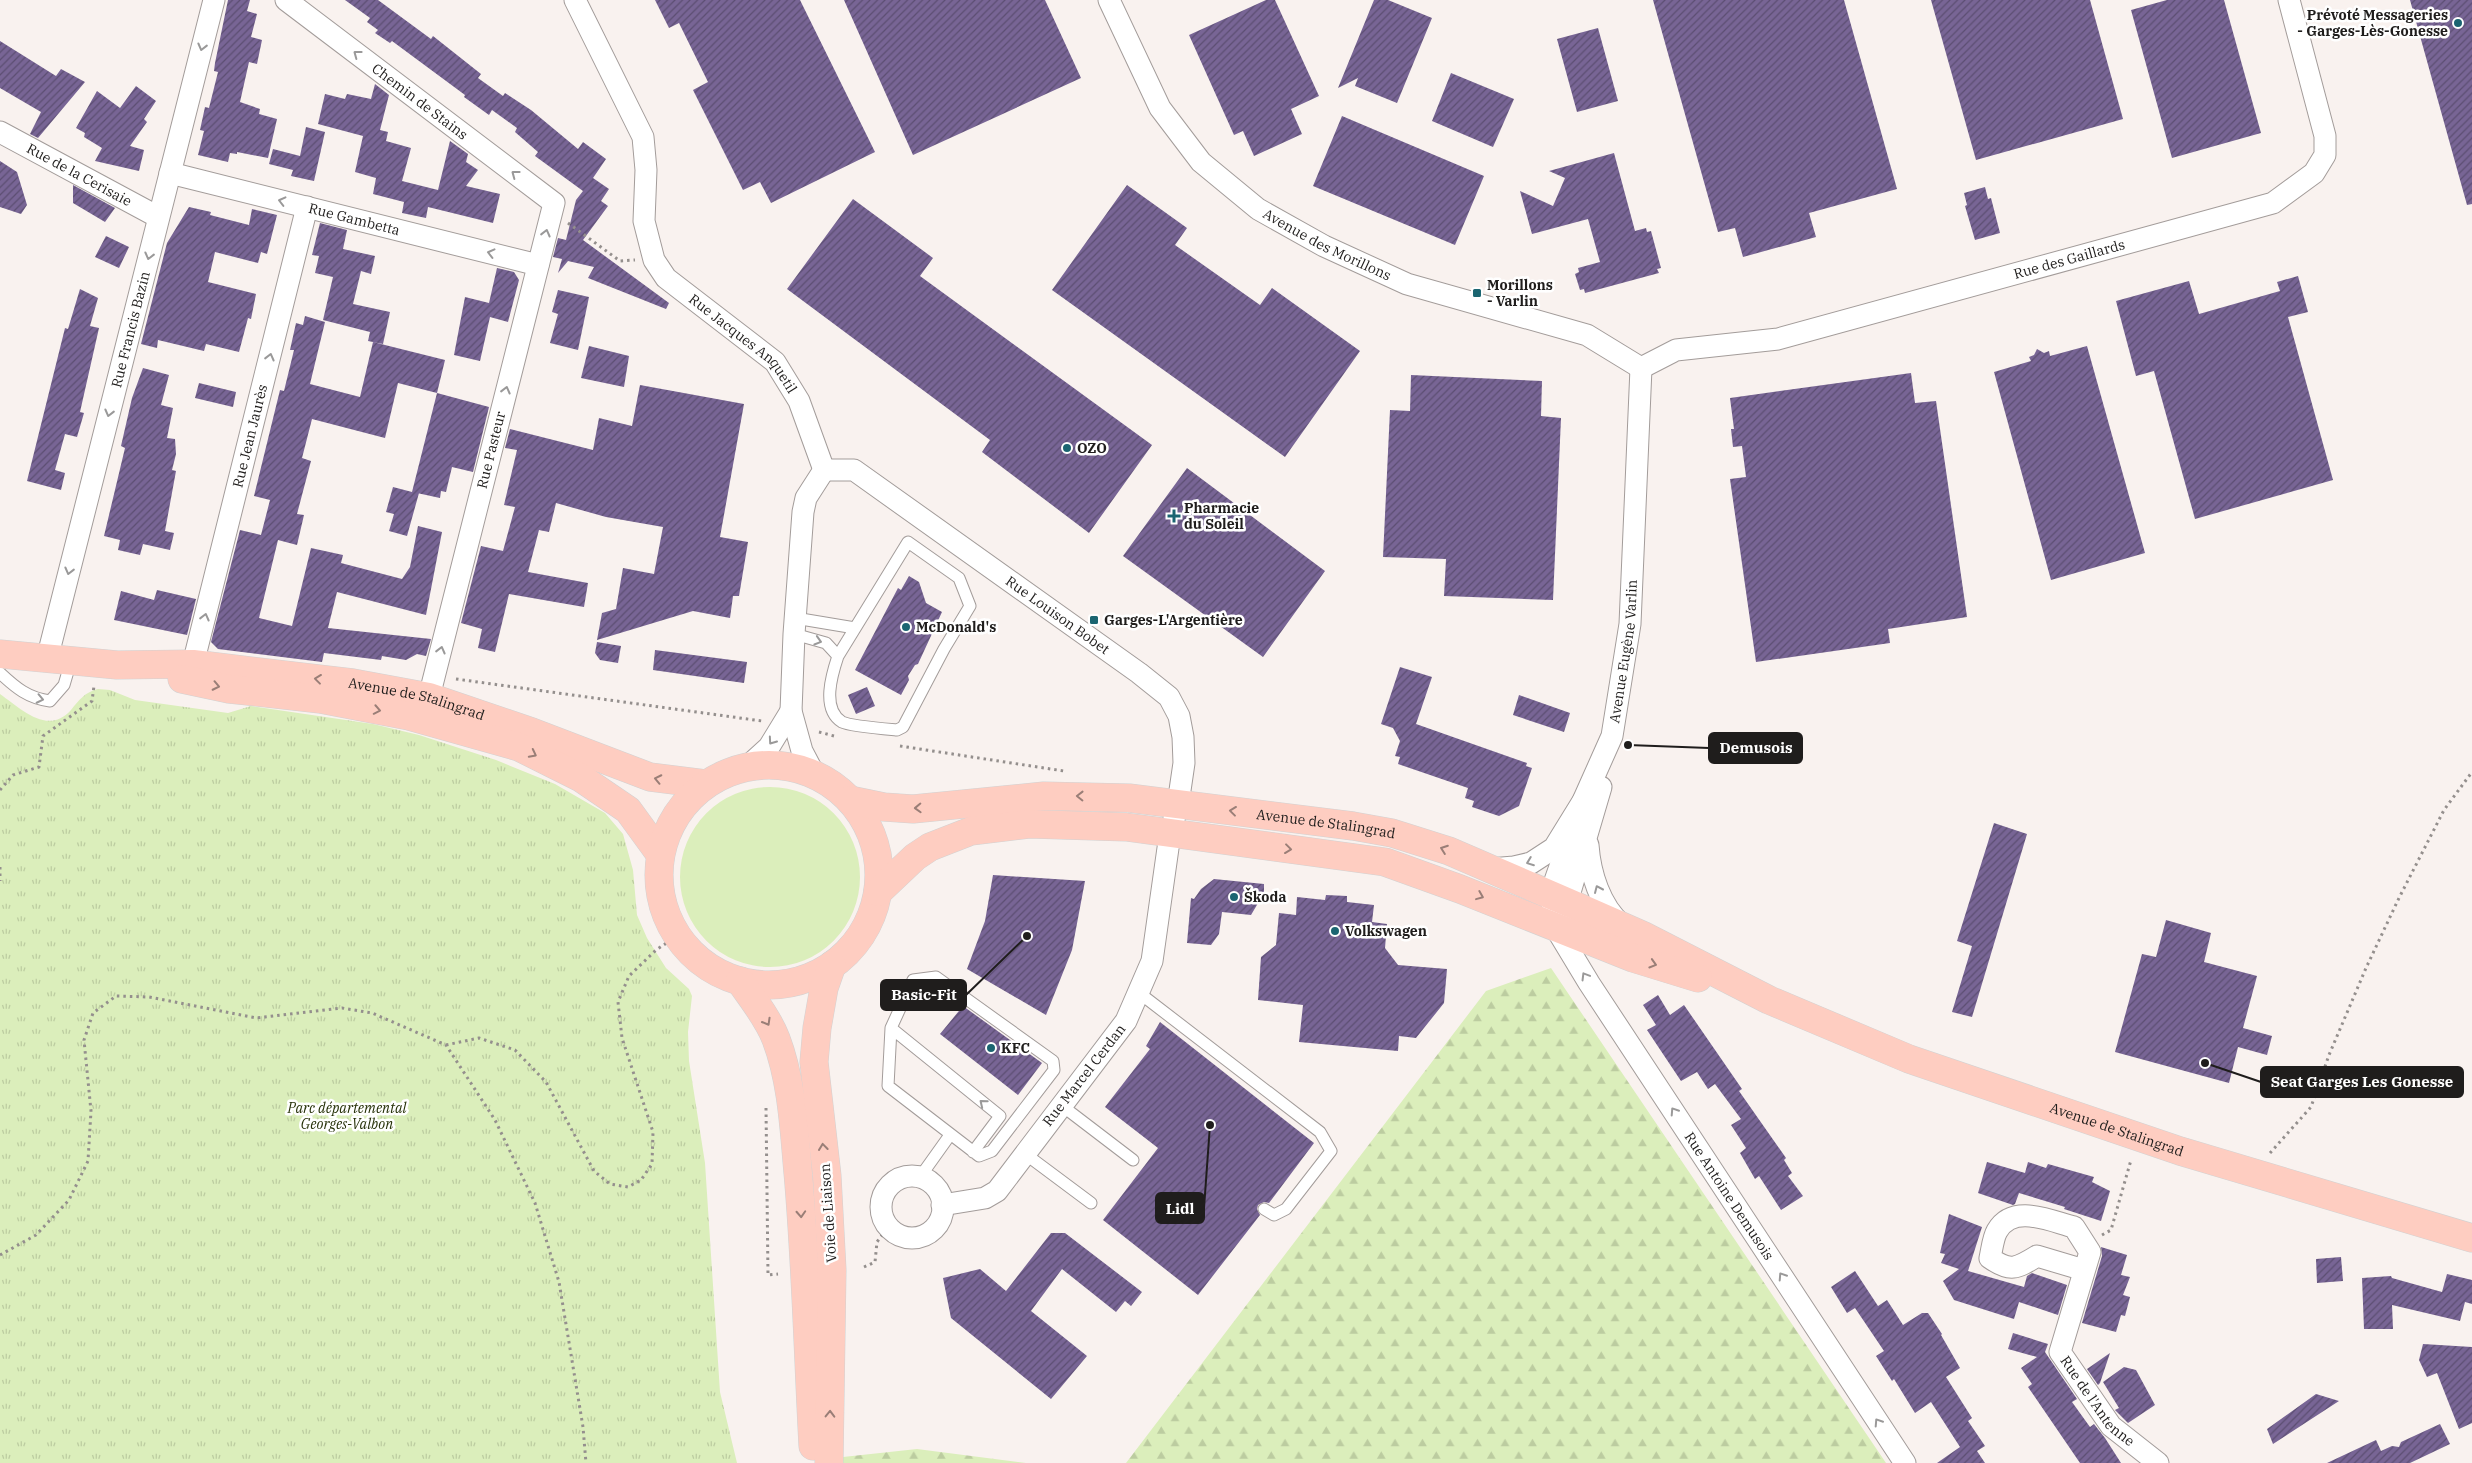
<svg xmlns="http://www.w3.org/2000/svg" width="2472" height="1463" font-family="'IBM Plex Serif',serif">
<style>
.grass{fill:#dbeebb}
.forest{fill:url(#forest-firs)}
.park{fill:url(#park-tufts)}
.building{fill:url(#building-hatch)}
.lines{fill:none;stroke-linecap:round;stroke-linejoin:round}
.lane-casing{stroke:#a39c9a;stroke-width:13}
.street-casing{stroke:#a39c9a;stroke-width:23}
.primary-casing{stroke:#d2d2d2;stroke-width:29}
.path{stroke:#948f8d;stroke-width:3;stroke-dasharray:2.5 4;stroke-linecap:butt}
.lane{stroke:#fff;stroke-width:11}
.street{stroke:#fff;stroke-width:21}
.primary{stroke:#fecdc1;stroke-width:28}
.oneway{stroke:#9a9999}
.oneway2{stroke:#9a7e77}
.poi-dot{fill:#1b6571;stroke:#fff;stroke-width:2}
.labels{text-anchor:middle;stroke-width:5;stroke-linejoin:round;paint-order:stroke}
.poi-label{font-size:14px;font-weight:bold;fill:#1f1d1c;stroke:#fff;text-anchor:start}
.street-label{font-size:14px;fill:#1f1d1c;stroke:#fff}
.park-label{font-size:14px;font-style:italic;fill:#263108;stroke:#fff}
.leader{fill:none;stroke:#1f1d1c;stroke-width:2}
.callout-dot{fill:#1f1d1c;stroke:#fff;stroke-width:2}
.callout{fill:#1f1d1c;stroke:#1f1d1c;stroke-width:2}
.callout-label{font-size:15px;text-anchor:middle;font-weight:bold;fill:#fff}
</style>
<defs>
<pattern id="forest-firs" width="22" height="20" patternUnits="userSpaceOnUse" patternTransform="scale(1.25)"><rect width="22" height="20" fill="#dbeebb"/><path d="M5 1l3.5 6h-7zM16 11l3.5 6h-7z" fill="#bccca0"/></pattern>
<pattern id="park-tufts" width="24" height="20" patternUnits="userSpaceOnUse" patternTransform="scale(1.25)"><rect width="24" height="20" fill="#dbeebb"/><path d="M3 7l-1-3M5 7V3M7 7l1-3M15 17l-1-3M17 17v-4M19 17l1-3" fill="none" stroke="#bccca0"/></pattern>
<pattern id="building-hatch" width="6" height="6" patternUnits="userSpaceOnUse" patternTransform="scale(1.25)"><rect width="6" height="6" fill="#786595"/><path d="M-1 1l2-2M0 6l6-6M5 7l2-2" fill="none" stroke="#5c4e72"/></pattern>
</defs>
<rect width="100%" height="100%" fill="#f9f2ef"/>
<!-- grass -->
<path class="grass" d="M680 877a90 90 0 1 1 180 0a90 90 0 1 1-180 0Z"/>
<!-- forest -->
<path class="forest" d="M1551,968L1886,1463H1126L1486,991Z
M917,1449L1026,1463H843V1457Z"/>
<!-- park -->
<path class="park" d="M98,689L110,690L135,700L228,713L251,706L373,724L419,735L496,760L555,784L605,813L623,834L633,870L637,915L647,938L666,968L689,989L692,996L688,1032L689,1061L705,1163L720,1392L737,1463H0V694C21,709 48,736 71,710C79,700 85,692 98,689Z"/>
<!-- building -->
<path class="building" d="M228,0H250L247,11L257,14L251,37L262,40L257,64L249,62L240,102L260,109L259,114L277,119L268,158L237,152V154L230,153L228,162L198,155L204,131L200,130L205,107L209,108L218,72L214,71L215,63Z
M345,0H378L431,39L433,36L481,74L478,78L503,96L505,93L531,110L578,149L583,142L606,159L593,178L609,189L601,201L608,206L583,240L669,303L666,309L588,278L594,267L568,261L558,273L562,259L553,257L558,238L566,240L576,200L583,191L535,156L538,152L515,132L517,128L492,110L489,115L464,97L465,95L392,41L390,43L375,33L378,30L367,22L370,18Z
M655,0H800L875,152L771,203L760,182L743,190L693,90L708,82L679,23L669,28Z
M844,0H1045L1081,78L913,155Z
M1266,0H1275L1319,96L1291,109L1302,134L1254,156L1243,131L1234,135L1189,35Z
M1374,0H1388L1432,18L1397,103L1355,86L1358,78L1338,88Z
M1653,0H1844L1897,189L1809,213L1816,237L1743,257L1735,228L1718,232Z
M1931,0H2090L2123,119L1976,160Z
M2167,0H2224L2261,133L2172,158L2131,10Z
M2410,0H2472V204L2467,205Z
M1598,28L1618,101L1577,112L1557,39Z
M0,41L56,76L61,69L85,82L38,138L30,134L41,112L0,88Z
M1451,73L1514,99L1493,147L1432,121Z
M375,84L389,95L380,130L388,132L386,141L411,148L402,181L438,190L450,141L468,154L466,162L478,170L466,186L500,194L493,223L428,207L426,218L402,213L404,202L373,194L376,178L355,172L363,136L318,124L325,94L345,99L347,94L371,99Z
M136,86L156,101L144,119L147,122L130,146L144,150L139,171L95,161L102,148L84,137L85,133L76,128L97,91L120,108Z
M1342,116L1484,176L1455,245L1313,186Z
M306,127L325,132L314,181L291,176L293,170L269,164L273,149L300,156Z
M1614,153L1635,231L1646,228L1647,232L1651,231L1661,268L1657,269L1659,273L1585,293L1584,289L1580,290L1575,274L1579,272L1578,268L1600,262L1588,219L1532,234L1520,191L1553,206L1565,178L1549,171Z
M0,161L17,172L27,205L21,214L0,207Z
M73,185L115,208L105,222L73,203Z
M1127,185L1187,228L1175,245L1260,305L1272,288L1360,351L1285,457L1052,290Z
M1985,187L1988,199L1991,198L2000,233L1975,240L1965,206L1967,205L1964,193Z
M853,199L933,258L920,276L1152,445L1089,533L982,452L990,440L787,289Z
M189,207L211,212L210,215L249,225L252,209L277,215L267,254L261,252L258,263L215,252L208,282L256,294L251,319L248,318L239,352L206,344L204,351L158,340L157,348L141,344L167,243Z
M320,223L347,230L343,249L375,256L371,274L361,271L353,304L390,312L383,344L368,341L370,332L323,320L333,277L315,273L319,256L312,255Z
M106,236L129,247L119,268L95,257Z
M497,268L514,272L519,280L508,322L490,317L480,361L454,355L465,297L489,303Z
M2298,276L2308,312L2288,317L2333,480L2195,519L2154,371L2136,376L2116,301L2189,281L2199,314L2280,291L2277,282Z
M80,289L98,298L90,326L99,328L80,412L84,413L77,437L65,434L55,470L65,473L61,490L27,481L65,328L68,329Z
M558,290L589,297L578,350L550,343L558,314L552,312Z
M305,316L325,322L310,384L360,397L373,342L445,360L437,393L398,383L385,438L312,419L302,458L311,461L297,514L304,515L297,545L278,540L259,618L292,626L311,548L343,555L341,563L402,579L410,567L418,526L442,532L426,615L337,592L328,628L431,639L426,656L417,654L406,660L382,656L381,660L324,653L322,662L218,649L211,642L240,530L261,535L270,500L254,496L280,390L284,391L294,350H290L296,323L303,325Z
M589,346L629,356L624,387L581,378Z
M2087,346L2145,553L2051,580L1994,372L2031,361L2029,357L2034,355L2037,349L2044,353L2049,351L2050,356Z
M143,368L169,375L161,405L173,408L167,438L175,439L176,454L172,470L176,471L165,531L174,533L170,550L143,544L140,555L118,550L120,540L104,536L125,448L121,446L132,398Z
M1911,373L1915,403L1936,401L1967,617L1888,629L1890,643L1756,662L1730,479L1746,477L1742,446L1733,447L1731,429H1734L1730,398Z
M1411,375L1542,381L1541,416L1561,418L1553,600L1444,596L1446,559L1383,557L1390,410L1410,411Z
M199,383L236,392L233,407L195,398Z
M640,385L744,404L720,537L748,542L739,596H733L730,618L693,611L597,640L602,613L616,609L623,568L654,574L663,527L606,517L556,503L549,532L539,530L528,572L588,583L584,607L509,594L495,652L478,648L482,629L461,623L481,546L503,551L515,507L504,505L517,450L505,448L510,429L593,450L599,418L632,426Z
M437,393L489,407L473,472L452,467L446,492L441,491L440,498L417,493H419L407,536L389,531L394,514L386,512L393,487L412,492Z
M1187,468L1325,571L1263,657L1123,556Z
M909,576L919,582L926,603L942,612L918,664L915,665L908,676L909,680L901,695L855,670L898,588L901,590Z
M157,590L196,599L187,635L114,620L121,591L154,600Z
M597,642L621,646L618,663L600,660L595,653Z
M655,650L747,662L744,683L653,670Z
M1400,667L1432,677L1416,724L1527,763L1526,766L1532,768L1519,806L1499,816L1472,807L1474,801L1465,798L1468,788L1398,764L1400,757L1395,756L1400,741L1393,728L1381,724Z
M867,687L875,706L856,714L848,695Z
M1519,695L1570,713L1564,732L1513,715Z
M1994,823L2027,834L1972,1017L1952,1012L1972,946L1957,941Z
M993,875L1085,881L1072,950L1046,1015L967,969L985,921Z
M1214,879L1264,884V893L1251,915L1222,912L1219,934L1211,945L1187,943L1191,898L1194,899L1201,889Z
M1326,895L1347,896V902L1374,905L1372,922L1387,924L1385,948L1398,965L1447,969L1444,1003L1416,1038L1399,1036L1398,1051L1299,1042L1303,1005L1258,1000L1261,957L1276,945L1279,913L1296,915L1297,897L1325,900Z
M2166,920L2211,933L2204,962L2257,976L2243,1028L2272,1036L2267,1055L2238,1047L2229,1083L2115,1052L2142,954L2156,957Z
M1658,995L1670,1015L1684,1005L1742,1089L1739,1091L1786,1158L1784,1160L1792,1173L1788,1176L1803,1196L1781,1210L1759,1176L1755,1179L1740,1153L1746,1148L1731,1125L1741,1119L1715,1084L1708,1089L1697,1072L1681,1081L1647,1030L1656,1025L1643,1005Z
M963,1006L1042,1063L1018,1095L940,1034Z
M1160,1022L1314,1143L1269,1203L1264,1202L1258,1205L1257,1209L1260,1215L1198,1295L1103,1220L1158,1148L1105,1107L1150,1049L1146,1046Z
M1987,1162L2025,1173L2028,1162L2046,1168L2048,1164L2094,1177L2092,1182L2110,1191L2101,1221L2064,1209L2065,1207L2019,1193L2015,1204L2013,1205L1978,1193Z
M1949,1214L1982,1227L1968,1271L2024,1287L2027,1276L2032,1273L2067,1285L2058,1315L2019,1302L2014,1319L1954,1300L1943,1281L1959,1269L1941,1263L1945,1254L1940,1253Z
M1051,1233H1065L1142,1292L1131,1306L1125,1301L1116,1312L1062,1269L1031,1311L1087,1356L1051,1399L951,1318L943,1278L980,1269L1006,1291Z
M2101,1247L2127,1255L2121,1275L2130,1277L2123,1295L2130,1297L2125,1316L2121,1315L2116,1332L2082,1323L2102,1256Z
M2341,1257L2343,1281L2317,1283L2316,1259Z
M1855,1271L1878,1306L1887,1300L1903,1325L1922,1313H1928L1942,1334L1941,1335L1960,1368L1946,1377L1972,1418L1968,1421L1985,1446L1977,1451L1985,1463H1937L1960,1447L1931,1402L1915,1413L1894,1379L1892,1381L1876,1356L1884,1351L1855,1308L1847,1313L1831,1287Z
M2447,1274L2472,1280V1304L2465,1302L2460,1321L2392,1305L2393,1329H2364L2362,1278L2391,1276L2392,1278L2442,1292Z
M2013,1333L2048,1344L2045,1352L2077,1399L2072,1402L2090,1427L2094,1424L2105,1438L2121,1463H2080L2028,1387L2032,1384L2021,1368L2037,1357L2008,1349Z
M2423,1344L2472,1347V1423L2459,1429L2437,1373L2427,1377L2419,1360Z
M2110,1353L2100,1383L2098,1385L2087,1369Z
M2124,1367L2136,1370L2155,1405L2128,1423L2115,1410L2119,1408L2103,1382Z
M2316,1394L2339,1401L2273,1444L2267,1429Z
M2440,1424L2450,1444L2410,1463H2327L2376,1440L2381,1451L2392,1446L2399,1447L2401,1442Z"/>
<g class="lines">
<!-- lane casing -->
<g class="lane-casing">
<path id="lane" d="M908,542L959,578L970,606L944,649L903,727L897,730C886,729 850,726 842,722C821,709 832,674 838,656Z
M795,618L855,628
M794,634L826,643L838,656
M0,673C16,688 28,698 50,701L64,685L71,661
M936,977L1053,1061L1054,1070L992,1151L979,1156L888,1086L891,1028L913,980Z
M1138,992L1320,1132L1331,1151L1286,1209L1274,1215L1264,1209
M891,1028L1000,1116L973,1152
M1061,1105L1133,1160
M1024,1153L1091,1203
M920,1177L950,1135"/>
</g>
<!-- street casing -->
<g class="street-casing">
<g id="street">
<path id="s1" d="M286,0L554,203L429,697"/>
<path id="s2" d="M575,0L643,137L646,170L644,221L654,260L666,278L775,362L799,401L824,470"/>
<path id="s3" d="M1109,0L1160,108L1201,162L1258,209L1324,246L1407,284L1587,335L1641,368"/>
<path id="s4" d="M0,132L158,217"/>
<path id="s5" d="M170,173L538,265"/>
<path id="s6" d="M1641,368L1676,350L1778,339L2273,203L2314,173L2325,155V136L2289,0"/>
<path id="s7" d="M824,470H854L1139,673L1169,697L1179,716L1183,737L1184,763L1178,804L1170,834L1152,961L1126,1021L997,1191L985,1198L942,1205"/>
<path id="s8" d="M47,659L214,0"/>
<path id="s9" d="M193,664L307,207"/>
<path d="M747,767L769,747L791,711"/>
<path d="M814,774L802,751L791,711L794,634L803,512L806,498L824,470"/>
<path id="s10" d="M1583,801L1550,895L1560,935L1589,983L1905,1463"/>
<path d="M1588,845C1590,873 1600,906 1622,925"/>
<path id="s11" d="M1490,869L1514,867L1531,863L1554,848L1583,801L1612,736L1630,624L1641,368"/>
<path d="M1563,916L1601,787"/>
<circle cx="912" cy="1207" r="31"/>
<path id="s12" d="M2084,1270L2037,1256C2016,1269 2010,1272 1990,1258C1992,1249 1993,1238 1997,1231C2013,1203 2050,1221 2074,1227L2090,1252L2060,1352L2111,1426L2158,1463"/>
</g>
</g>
<!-- primary casing -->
<g class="primary-casing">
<g id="primary">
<path id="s13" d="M0,654L117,665L193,664L353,683L429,697L532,732L650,777L706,784"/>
<path d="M182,679L229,689L320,699L409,716L519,747L581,778L628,810L660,854"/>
<circle cx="769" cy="875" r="110"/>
<path id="s14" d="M850,800L884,807L913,809L1044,796L1129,798L1353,826L1392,833L1449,851L1567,902L1642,935L1769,1000L1909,1059L2180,1151L2472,1238"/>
<path d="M878,892L915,857L930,847L971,831L1029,824L1126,827L1385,862L1460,889L1633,958L1698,978"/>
<path d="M740,981C753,1000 768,1018 776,1039C792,1081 794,1129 798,1173C806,1264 808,1356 813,1446"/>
<path d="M829,1463L832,1270L827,1176L814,1062L817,1028L824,988L832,965"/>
</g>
</g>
<!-- path -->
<path class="path" d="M568,223L620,261L635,260
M456,679L762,721
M819,732L834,736
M900,746L1064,771
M0,790L13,775L39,767L43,736L92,701L94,686
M0,867V881
M446,1045L479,1038L515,1050L546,1082L594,1171L610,1184L628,1187L641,1180L652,1164L653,1132L622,1038L618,1002L629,976L656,950L677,936
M766,1108L768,1275L778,1274
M2270,1153L2311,1107L2329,1055L2366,968L2399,898L2444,810L2472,772
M2102,1235L2111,1230L2131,1160
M0,1255L36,1235L69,1200L88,1161L91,1111L84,1040L93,1013L116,996L149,997L256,1018L342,1008L372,1013L446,1045L495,1120L535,1203L559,1282L583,1427L586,1463
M864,1267L875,1262L877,1242L888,1227"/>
<!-- lane -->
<use href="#lane" class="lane"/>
<!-- street -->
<use href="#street" class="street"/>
<!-- primary -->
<use href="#primary" class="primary"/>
</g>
<!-- one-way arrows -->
<defs><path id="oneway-chevron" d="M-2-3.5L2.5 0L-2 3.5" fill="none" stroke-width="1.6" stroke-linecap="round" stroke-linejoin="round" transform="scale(1.25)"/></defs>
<g class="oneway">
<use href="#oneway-chevron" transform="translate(202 47) rotate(104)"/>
<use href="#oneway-chevron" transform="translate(357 54) rotate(-143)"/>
<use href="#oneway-chevron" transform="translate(515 174) rotate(-143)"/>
<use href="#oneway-chevron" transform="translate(282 201) rotate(-166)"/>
<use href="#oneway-chevron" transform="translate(546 233) rotate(-76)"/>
<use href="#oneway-chevron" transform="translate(491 253) rotate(-166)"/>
<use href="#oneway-chevron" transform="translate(149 256) rotate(104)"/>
<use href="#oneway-chevron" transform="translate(270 357) rotate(-76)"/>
<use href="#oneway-chevron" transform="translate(506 390) rotate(-76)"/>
<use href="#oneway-chevron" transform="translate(109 413) rotate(104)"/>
<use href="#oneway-chevron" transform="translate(69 571) rotate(104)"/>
<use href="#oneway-chevron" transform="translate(205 617) rotate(-76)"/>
<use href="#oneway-chevron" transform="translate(818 641) rotate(17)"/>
<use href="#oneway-chevron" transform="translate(441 650) rotate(-76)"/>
<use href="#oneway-chevron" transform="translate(40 699) rotate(12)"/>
<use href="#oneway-chevron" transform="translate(772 741) rotate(125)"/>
<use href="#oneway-chevron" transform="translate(1530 862) rotate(159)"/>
<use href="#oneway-chevron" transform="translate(1598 889) rotate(-114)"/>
<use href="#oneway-chevron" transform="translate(1585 976) rotate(-121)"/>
<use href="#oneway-chevron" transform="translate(983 1103) rotate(-141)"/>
<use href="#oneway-chevron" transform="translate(1674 1111) rotate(-123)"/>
<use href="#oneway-chevron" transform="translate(1782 1276) rotate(-123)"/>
<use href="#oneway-chevron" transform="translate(1878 1422) rotate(-123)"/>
</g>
<g class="oneway2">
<use href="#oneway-chevron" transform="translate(318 679) rotate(-173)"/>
<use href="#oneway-chevron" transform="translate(216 686) rotate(12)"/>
<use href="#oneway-chevron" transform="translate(377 710) rotate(11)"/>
<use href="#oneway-chevron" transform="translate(533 754) rotate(27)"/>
<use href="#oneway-chevron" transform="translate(658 779) rotate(-168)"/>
<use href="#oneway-chevron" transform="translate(1080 796) rotate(-179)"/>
<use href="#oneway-chevron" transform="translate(918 808) rotate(178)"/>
<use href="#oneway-chevron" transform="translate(1233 811) rotate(-173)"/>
<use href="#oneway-chevron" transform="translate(1288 849) rotate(7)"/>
<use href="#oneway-chevron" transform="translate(1444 849) rotate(-160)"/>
<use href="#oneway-chevron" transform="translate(1480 896) rotate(22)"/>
<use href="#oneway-chevron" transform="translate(1653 964) rotate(17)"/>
<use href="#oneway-chevron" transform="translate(767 1022) rotate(60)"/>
<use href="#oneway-chevron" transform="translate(823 1147) rotate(-97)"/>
<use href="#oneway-chevron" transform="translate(801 1214) rotate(87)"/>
<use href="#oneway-chevron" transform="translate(830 1414) rotate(-89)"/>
</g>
<!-- markers -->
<g class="poi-dot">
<circle cx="2458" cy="23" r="5"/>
<rect x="1472" y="288" width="10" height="10" rx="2.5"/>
<circle cx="1067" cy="448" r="5"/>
<path d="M1171.5 508.5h5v5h5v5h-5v5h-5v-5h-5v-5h5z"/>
<rect x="1089" y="615" width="10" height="10" rx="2.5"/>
<circle cx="906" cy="627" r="5"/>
<circle cx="1234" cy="897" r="5"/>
<circle cx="1335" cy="931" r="5"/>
<circle cx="991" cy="1048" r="5"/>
</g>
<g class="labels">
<!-- poi labels -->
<g class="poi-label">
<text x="2448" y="20" text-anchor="end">Prévoté Messageries<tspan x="2448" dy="16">- Garges-Lès-Gonesse</tspan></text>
<text x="1487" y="290">Morillons<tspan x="1487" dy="16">- Varlin</tspan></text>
<text x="1077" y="453">OZO</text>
<text x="1184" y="513">Pharmacie<tspan x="1184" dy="16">du Soleil</tspan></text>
<text x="1104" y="625">Garges-L'Argentière</text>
<text x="916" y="632">McDonald's</text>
<text x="1244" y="902">Škoda</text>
<text x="1345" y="936">Volkswagen</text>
<text x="1001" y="1053">KFC</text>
</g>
<!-- street labels -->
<g class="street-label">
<text dy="5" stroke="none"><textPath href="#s1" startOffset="168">Chemin de Stains</textPath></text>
<text dy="5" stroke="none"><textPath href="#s4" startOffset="90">Rue de la Cerisaie</textPath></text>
<text dy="5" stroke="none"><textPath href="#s5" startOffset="190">Rue Gambetta</textPath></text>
<text dy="5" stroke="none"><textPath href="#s3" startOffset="339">Avenue des Morillons</textPath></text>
<text dy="5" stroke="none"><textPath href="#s6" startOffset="444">Rue des Gaillards</textPath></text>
<text dy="5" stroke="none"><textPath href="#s8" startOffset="340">Rue Francis Bazin</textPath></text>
<text dy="5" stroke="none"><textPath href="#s2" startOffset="401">Rue Jacques Anquetil</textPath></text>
<text dy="5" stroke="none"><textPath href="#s9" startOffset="235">Rue Jean Jaurès</textPath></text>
<text transform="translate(491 450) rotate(-76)" y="5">Rue Pasteur</text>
<text dy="5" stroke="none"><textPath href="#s7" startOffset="280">Rue Louison Bobet</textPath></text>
<text dy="5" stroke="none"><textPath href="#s11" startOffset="281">Avenue Eugène Varlin</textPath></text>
<text dy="5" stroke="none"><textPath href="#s13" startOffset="420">Avenue de Stalingrad</textPath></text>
<text dy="5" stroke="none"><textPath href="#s14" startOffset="479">Avenue de Stalingrad</textPath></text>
<text transform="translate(1084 1075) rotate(-52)" y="5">Rue Marcel Cerdan</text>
<text dy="5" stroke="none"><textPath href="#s14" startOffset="1330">Avenue de Stalingrad</textPath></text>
<text dy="5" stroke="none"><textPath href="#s10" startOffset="452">Rue Antoine Demusois</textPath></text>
<text transform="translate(828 1213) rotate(-94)" y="5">Voie de Liaison</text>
<text dy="5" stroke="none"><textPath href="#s12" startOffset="409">Rue de l'Antenne</textPath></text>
</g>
<!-- park labels -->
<g class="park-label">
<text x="347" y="1113">Parc départemental<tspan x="347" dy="16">Georges-Valbon</tspan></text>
</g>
</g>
<!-- callouts -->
<path class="leader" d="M1628 745L1709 748M1027 936L966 995M2205 1063L2261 1082M1210 1125L1204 1208"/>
<g class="callout-dot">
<circle cx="1628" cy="745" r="5"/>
<circle cx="1027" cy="936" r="5"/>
<circle cx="2205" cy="1063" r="5"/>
<circle cx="1210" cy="1125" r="5"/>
</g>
<g class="callout">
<rect x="1709" y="733" width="93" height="30" rx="5"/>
<rect x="881" y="980" width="85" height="30" rx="5"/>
<rect x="2261" y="1067" width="202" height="30" rx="5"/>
<rect x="1156" y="1193" width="48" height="30" rx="5"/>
</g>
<g class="callout-label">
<text x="1756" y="753">Demusois</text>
<text x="924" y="1000">Basic-Fit</text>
<text x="2362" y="1087">Seat Garges Les Gonesse</text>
<text x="1180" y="1214">Lidl</text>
</g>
</svg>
